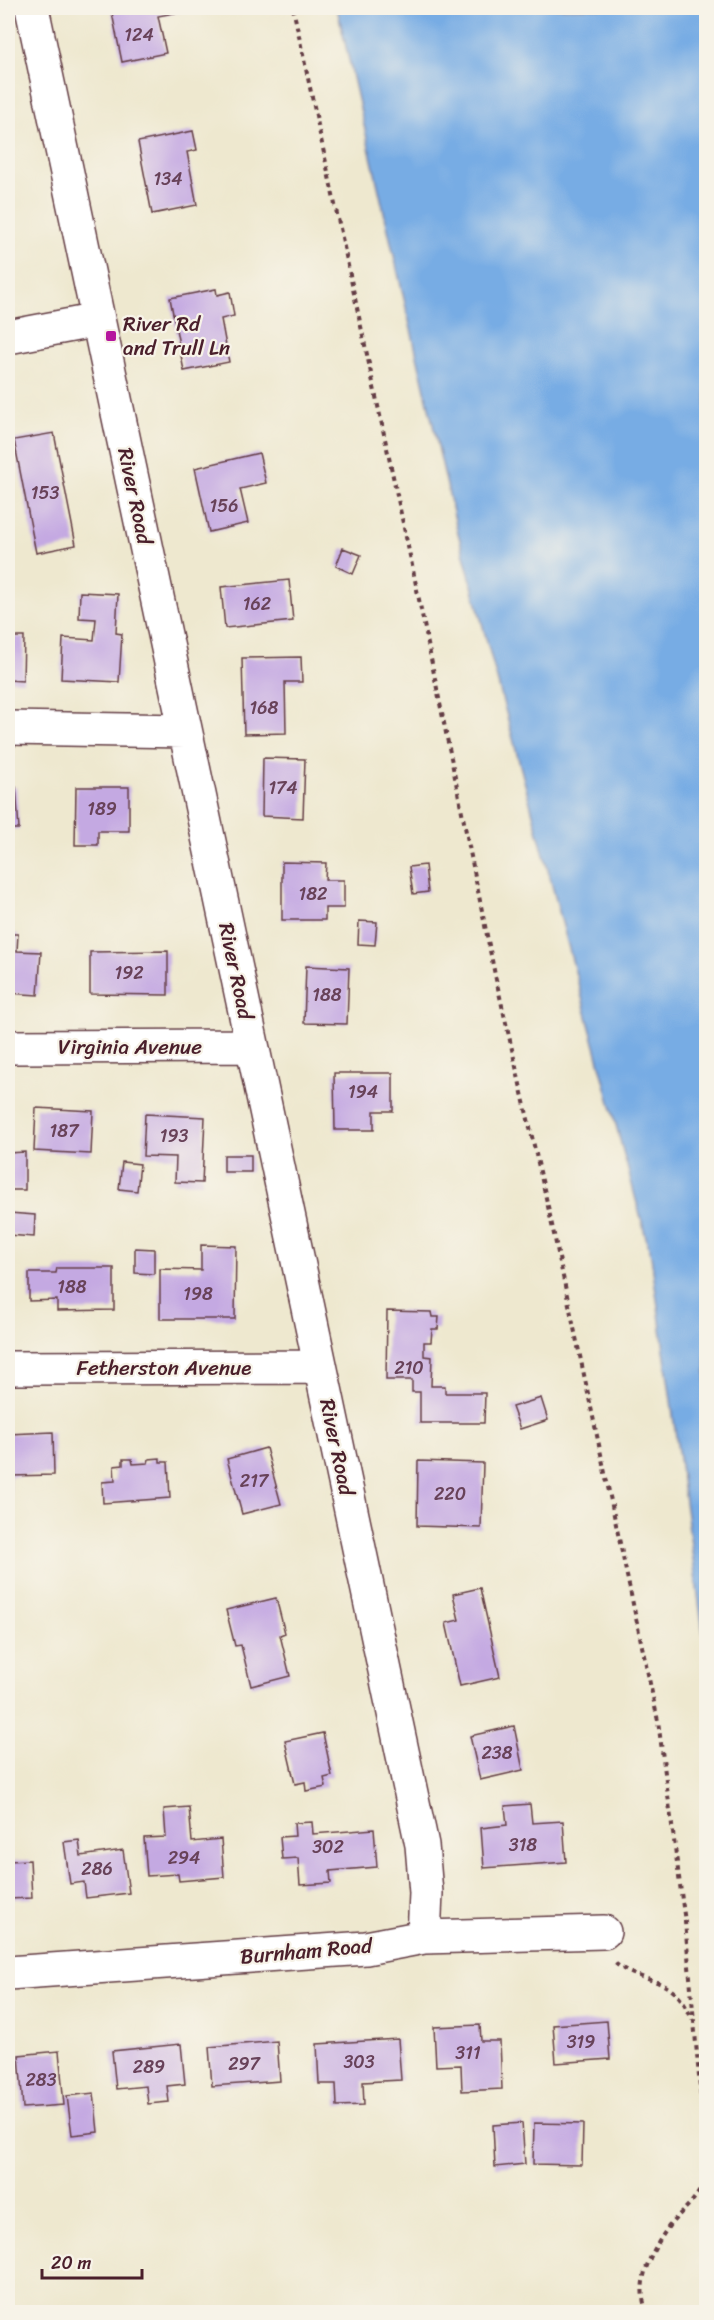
<svg xmlns="http://www.w3.org/2000/svg" width="714" height="2320" font-family="Sriracha,sans-serif">
<style>
.water{fill:#77ace4;stroke:#606688;stroke-width:1.5}
.building{fill:#c4a9e2}
.lines{fill:none;stroke-linecap:round;stroke-linejoin:round}
.street-casing{stroke:#633d44;stroke-width:36}
.path{stroke:#633d44;stroke-width:4;stroke-dasharray:4.5 4.5;stroke-linecap:butt}
.street{stroke:#fff;stroke-width:33}
.poi-dot{fill:#b5179e;stroke:#f7f3e8;stroke-width:2}
.labels{text-anchor:middle;stroke-width:4.5;stroke-linejoin:round;paint-order:stroke}
.number-label{font-size:18px;fill:#684259}
.poi-label{font-size:21px;fill:#4a1f2b;stroke:#f7f3e8;text-anchor:start}
.street-label{font-size:21px;fill:#4a1f2b;stroke:#f7f3e8}
</style>
<rect width="100%" height="100%" fill="#f7f3e8"/>
<filter id="ink" filterUnits="userSpaceOnUse"><feTurbulence type="fractalNoise" baseFrequency=".0167" numOctaves="2"/><feDisplacementMap in="SourceGraphic" scale="12" xChannelSelector="R" yChannelSelector="G"/><feConvolveMatrix kernelMatrix="1 2 1 2 8 2 1 2 1" color-interpolation-filters="sRGB"/></filter>
<filter id="wash" filterUnits="userSpaceOnUse"><feTurbulence type="fractalNoise" baseFrequency=".008" numOctaves="4" result="noise"/><feDisplacementMap in="SourceGraphic" scale="24" xChannelSelector="R" yChannelSelector="G"/><feGaussianBlur stdDeviation="1.35" result="paint"/><feColorMatrix in="noise" values="0 0 0 0 0 0 0 0 0 0 0 0 0 0 0 0 0 1.4 0 .05"/><feComposite in="paint" operator="in"/></filter>
<g filter="url(#wash)">
<rect width="100%" height="100%" fill="#eee8cf"/>
<!-- water -->
<path class="water" d="M337,8H706V1653L651,1256L457,529Z"/>
<g id="blocks">
<!-- building -->
<path class="building" d="M111,8H184L185,11L158,16L166,53L122,62Z
M193,131L197,150L187,152L197,205L152,214L138,142Z
M216,289L217,295L230,292L234,316L221,319L229,362L184,371L170,298Z
M54,433L76,545L36,553L14,440Z
M259,453L266,483L240,489L248,523L209,532L195,468Z
M343,548L361,555L353,574L336,566Z
M289,580L293,621L225,628L221,587Z
M80,592L118,594L116,633L122,634L119,682L61,679L63,638L94,640L96,619L79,618Z
M8,637H24L23,681L8,680Z
M301,657L302,682H285L286,733L244,734L242,658Z
M263,758L305,759L303,818L262,816Z
M16,787L19,829H8V788Z
M76,787H129V831H98V845H75Z
M282,862L326,863L325,880H344V908H325V920H282Z
M425,865L428,892L413,894L409,867Z
M359,921L377,922L375,945L358,944Z
M8,934H18L17,951L41,952L38,995L8,993Z
M168,951V995L90,994V952Z
M306,966L349,968L347,1024L304,1023Z
M334,1073H393V1111H374V1130H335Z
M36,1108L93,1111L91,1154L34,1151Z
M145,1114L205,1117L202,1183L175,1182L176,1157L143,1156Z
M25,1152V1190H8V1153Z
M224,1155H251V1172H224Z
M122,1162L140,1164L137,1191L119,1189Z
M9,1213L35,1215L34,1237L8,1235Z
M201,1245L236,1246L235,1319H160V1269L201,1270Z
M135,1248L154,1249V1274L135,1273Z
M57,1268H114V1310L57,1311V1300L29,1301V1273H56Z
M387,1311L431,1312L432,1317H439L438,1329H432L431,1342H424V1356L432,1357L431,1386H445V1393H485L484,1423H420V1392H412V1380H386Z
M541,1398L548,1420L520,1429L512,1407Z
M53,1432L54,1475L10,1476L11,1500H8V1434Z
M266,1448L281,1504L242,1514L227,1459Z
M160,1458V1462H168L170,1498L103,1503L102,1482L115,1481L114,1466L123,1465V1459H132L133,1464L148,1463L149,1459Z
M418,1461L483,1463L481,1528L417,1526Z
M480,1588L500,1677L460,1686L446,1623L459,1620L453,1594Z
M276,1598L285,1633L280,1635L290,1676L251,1686L241,1645L235,1646L226,1610Z
M514,1726L523,1770L480,1780L470,1736Z
M323,1733L332,1776L324,1778L326,1787L306,1791L305,1782L295,1784L285,1741Z
M530,1804L532,1823L563,1821L566,1862L484,1868L481,1828L507,1825L505,1806Z
M189,1807L192,1842L221,1839L224,1877L179,1881L178,1874L147,1876L144,1838L166,1837L164,1809Z
M312,1822L313,1834L374,1829L377,1867L330,1871L331,1883L300,1885L298,1858L282,1859L280,1837L295,1836L294,1823Z
M79,1840L81,1856L123,1850L129,1893L86,1898L84,1882L70,1884L64,1842Z
M30,1860L32,1898L8,1899V1861Z
M607,2021L610,2059L556,2063L553,2025Z
M480,2025L481,2041H500L502,2089L462,2091L461,2065L436,2066L434,2027Z
M398,2039L401,2080L363,2082L364,2105L337,2106L336,2084H319L317,2044Z
M277,2041L280,2081L212,2086L209,2047Z
M181,2044L185,2084L167,2086L169,2102L148,2104L146,2086L116,2089L112,2051Z
M59,2051L64,2105L23,2108L19,2055Z
M94,2093L98,2132L72,2135L67,2096Z
M522,2123L525,2164L495,2167L493,2125Z
M534,2123L583,2124L582,2165L533,2164Z"/>
</g>
</g>
<g filter="url(#ink)">
<use href="#blocks" fill-opacity="0" stroke="#633d44" stroke-width="1.5"/>
<g class="lines">
<!-- street casing -->
<g class="street-casing">
<path id="street" d="M32,8L422,1845L426,1893L424,1937
M8,337L98,320
M8,728L185,731
M8,1047L252,1046
M8,1368L320,1367
M8,1973L366,1948L424,1937L604,1932"/>
</g>
<!-- path -->
<path class="path" d="M293,8L413,570L495,975L549,1211L658,1721L685,1922L706,2154
M615,1963C644,1987 674,1972 692,2020
M647,2312C634,2282 651,2252 669,2226C680,2212 695,2202 702,2186C704,2180 705,2173 706,2167"/>
<!-- street -->
<use href="#street" class="street"/>
</g>
</g>
<!-- markers -->
<rect class="poi-dot" x="105" y="330" width="12" height="12" rx="3"/>
<g class="labels">
<!-- number labels -->
<g class="number-label">
<text x="139" y="41">124</text>
<text x="168" y="185">134</text>
<text x="45" y="499">153</text>
<text x="224" y="512">156</text>
<text x="257" y="610">162</text>
<text x="264" y="714">168</text>
<text x="283" y="794">174</text>
<text x="102" y="815">189</text>
<text x="313" y="900">182</text>
<text x="129" y="979">192</text>
<text x="327" y="1001">188</text>
<text x="363" y="1098">194</text>
<text x="64" y="1137">187</text>
<text x="174" y="1142">193</text>
<text x="72" y="1293">188</text>
<text x="198" y="1300">198</text>
<text x="409" y="1374">210</text>
<text x="254" y="1487">217</text>
<text x="450" y="1500">220</text>
<text x="497" y="1759">238</text>
<text x="523" y="1851">318</text>
<text x="328" y="1853">302</text>
<text x="184" y="1864">294</text>
<text x="97" y="1875">286</text>
<text x="581" y="2048">319</text>
<text x="468" y="2059">311</text>
<text x="359" y="2068">303</text>
<text x="244" y="2070">297</text>
<text x="149" y="2073">289</text>
<text x="41" y="2086">283</text>
</g>
<!-- poi labels -->
<g class="poi-label">
<text x="123" y="331">River Rd<tspan x="123" dy="24">and Trull Ln</tspan></text>
</g>
<!-- street labels -->
<g class="street-label">
<text transform="translate(135 496) rotate(78)" y="7">River Road</text>
<text transform="translate(236 971) rotate(78)" y="7">River Road</text>
<text x="130" y="1054">Virginia Avenue</text>
<text x="164" y="1375">Fetherston Avenue</text>
<text transform="translate(337 1447) rotate(78)" y="7">River Road</text>
<text transform="translate(306 1951) rotate(-5)" y="7">Burnham Road</text>
</g>
</g>
<!-- margin -->
<rect width="714" height="2320" fill="none" stroke="#f7f3e8" stroke-width="30"/>
<!-- scale -->
<path d="M42 2269v9h100v-9" fill="none" stroke="#4a1f2b" stroke-width="3"/>
<text x="51" y="2269" font-size="18" fill="#4a1f2b" stroke="#f7f3e8" stroke-width="4.5" paint-order="stroke">20 m</text>
</svg>
